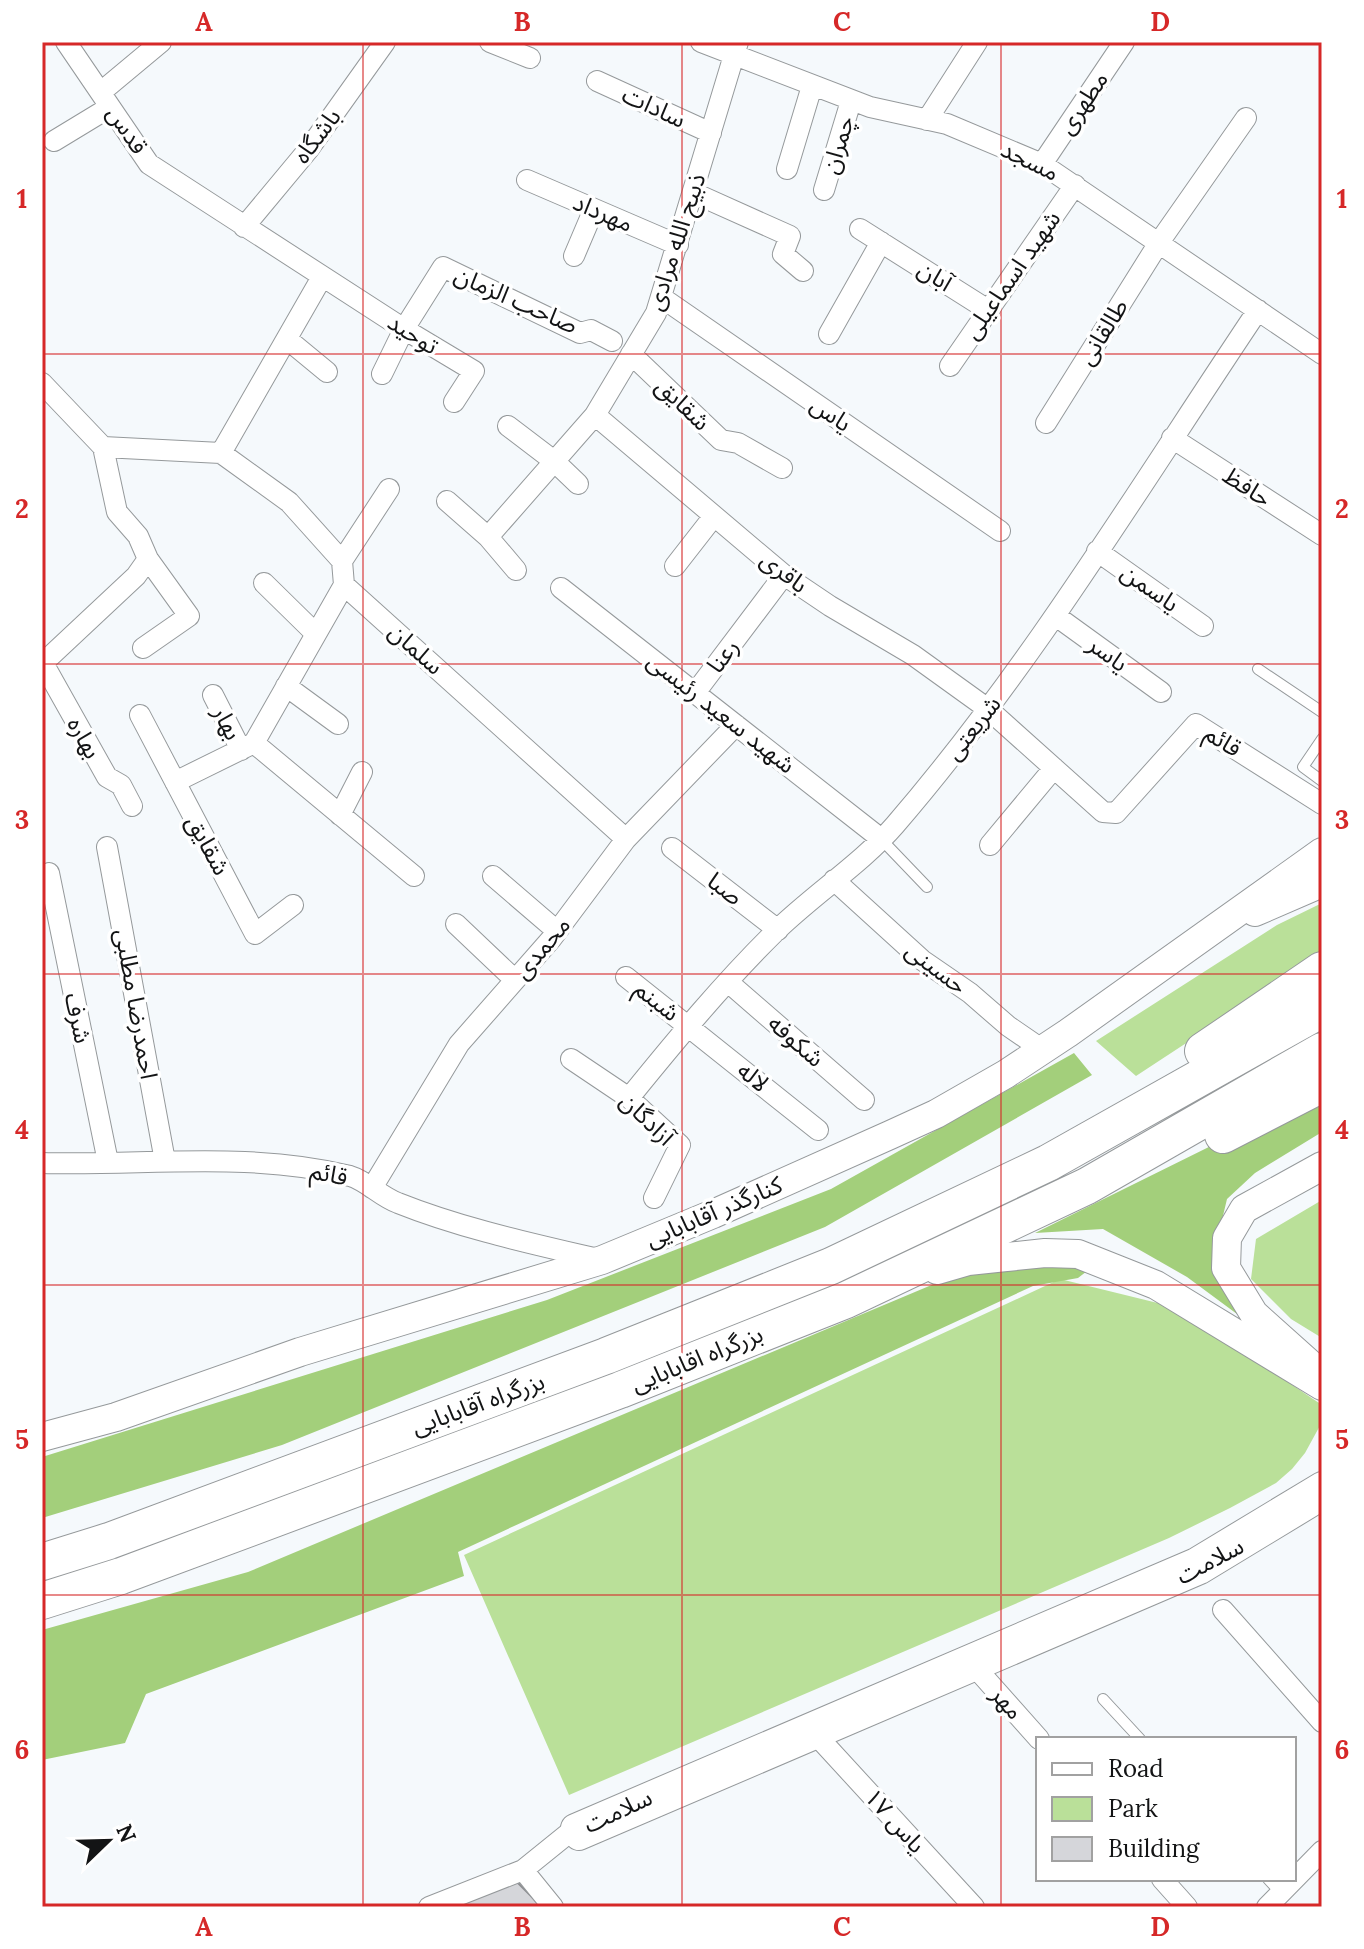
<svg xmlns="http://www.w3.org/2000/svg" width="1364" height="1949" font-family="Lora,'Noto Sans Arabic',serif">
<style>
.green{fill:#bae099}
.forest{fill:#a3cf7b}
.building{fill:#d5d6da;stroke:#8d8e91;stroke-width:2}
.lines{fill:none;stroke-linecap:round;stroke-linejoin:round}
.lane-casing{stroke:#95999b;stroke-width:12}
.street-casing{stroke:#95999b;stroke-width:22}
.secondary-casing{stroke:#95999b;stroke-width:30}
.highway-casing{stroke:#95999b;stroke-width:38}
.lane{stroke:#fff;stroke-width:10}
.street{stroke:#fff;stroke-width:20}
.secondary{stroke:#fff;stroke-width:28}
.highway{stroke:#fff;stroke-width:36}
.grid{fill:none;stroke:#d62828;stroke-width:2;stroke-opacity:0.55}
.labels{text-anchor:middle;stroke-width:7;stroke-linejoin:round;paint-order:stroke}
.street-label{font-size:24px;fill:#131415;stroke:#fff}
.neatline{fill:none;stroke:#d62828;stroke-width:3}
.grid-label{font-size:26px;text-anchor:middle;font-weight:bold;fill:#d62828}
</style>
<rect width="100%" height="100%" fill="#f5f9fc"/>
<!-- green -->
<path class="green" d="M1322,903V954L1136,1076L1096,1041L1277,925Z
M1322,1200V1338L1291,1319L1251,1279L1256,1239Z
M1060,1279L1178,1308L1322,1405V1422L1305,1453L1292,1469L1276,1483L1230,1508L1169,1538L569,1795L464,1555Z"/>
<!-- forest -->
<path class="forest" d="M1074,1053L1092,1075L825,1227L282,1445L42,1518V1457L547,1300L831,1189Z
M1322,1091V1132L1255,1173L1227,1199L1216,1245L1264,1334L1187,1277L1103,1229L1035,1233Z
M1055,1265L1091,1268L1078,1278L1033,1286L458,1552L464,1576L146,1694L125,1743L42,1760V1630L248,1572L953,1276Z"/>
<!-- building -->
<path class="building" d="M511,1876L542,1907H445Z
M511,1876L542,1907H445Z"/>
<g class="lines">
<!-- lane casing -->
<g class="lane-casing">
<path id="lane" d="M1258,669L1322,712
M1322,739L1303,767L1322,781
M880,838L927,887
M1103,1699L1140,1739
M1268,1879L1281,1893"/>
</g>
<!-- street casing -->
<g class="street-casing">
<path id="street" d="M66,42L149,164L404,329L474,371L454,402
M490,42L530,58
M701,42L870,107L947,124L1042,164L1322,354
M597,81L711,133
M101,92L161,42
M927,120L977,42
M54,141L110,107
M1042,164L1124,42
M787,169L812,86
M527,180L678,245
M824,190L851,101
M694,193L790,236L783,254L803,271
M244,227L308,150L385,42
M860,229L988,310
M574,256L594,209
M661,297L1000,531
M829,334L881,242
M287,339L327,372
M631,354L721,440L738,443L782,468
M950,366L1075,185
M382,374L404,329L443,267L580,333L591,330L612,341
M42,383L103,447L221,453
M595,415L784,575L830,606L913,655L988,709L1103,812L1116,813L1196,724L1322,804
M1046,423L1160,241L1246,118
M508,426L554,461L578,484
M1172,438L1322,535
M221,453L289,502L342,561L344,585L626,839
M221,453L322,277
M447,501L488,537L516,570
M488,537L595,415L656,313L738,42
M1097,551L1203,626
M342,561L389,489
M675,566L714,516
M264,583L316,634
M561,588L880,838
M1056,616L1161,692
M143,648L189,616L148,559
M43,663L107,777L121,785L132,806
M42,664L136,576L148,559L138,536L117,512L103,447
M286,686L338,724
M695,693L784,575
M213,695L241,750
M140,715L255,934L293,905
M254,743L414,876
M175,782L254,743L344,585
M340,815L362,772
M990,845L1054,768
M107,847L165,1161
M672,848L778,930
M49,873L108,1162
M493,876L557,931
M834,880L922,960L970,993L1008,1026L1043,1050
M456,924L515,980
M626,977L818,1130
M728,982L864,1100
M571,1059L629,1098L680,1145L654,1198
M629,1098C676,1040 724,982 777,930C813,895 863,862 895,825C1032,666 1141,484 1258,310
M42,1163C145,1166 249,1151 350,1176C367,1181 381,1197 398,1203C463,1229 534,1244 602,1260
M372,1188L459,1044L552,938L626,839L736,725
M1223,1610L1322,1722
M975,1667L1039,1739
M817,1736L974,1907
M523,1870L553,1907
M1162,1879L1187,1907
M429,1907L523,1870L575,1828
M1267,1907L1322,1851"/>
</g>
<!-- secondary casing -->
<g class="secondary-casing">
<path id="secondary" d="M1255,912L1322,883
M937,1270L968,1261L1045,1253L1078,1254L1156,1285L1322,1386
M1312,1366L1254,1314L1226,1268L1227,1238L1244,1209L1322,1166
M42,1437L116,1417L300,1352L602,1260L713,1214L890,1135L936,1114L1006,1074L1068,1033L1322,852
M1322,1486L1196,1562L575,1828L579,1836L1200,1570L1322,1496"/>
</g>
<!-- highway casing -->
<g class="highway-casing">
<path id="highway" d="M1203,1051L1322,970
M1223,1135L1322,1084
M42,1562L109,1541L606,1356L831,1266L1048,1163L1322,1009
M42,1601L121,1576L620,1390L846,1300L1087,1186L1322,1051"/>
</g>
<!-- lane -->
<use href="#lane" class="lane"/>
<!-- street -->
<use href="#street" class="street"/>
<!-- secondary -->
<use href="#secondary" class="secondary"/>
<!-- highway -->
<use href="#highway" class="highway"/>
</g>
<!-- grid -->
<path class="grid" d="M363,42V1907M682,42V1907M1001,42V1907M42,354H1322M42,664H1322M42,974H1322M42,1285H1322M42,1595H1322"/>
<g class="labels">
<!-- street labels -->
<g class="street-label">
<text transform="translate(1083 103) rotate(-56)" y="8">مطهری</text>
<text transform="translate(654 107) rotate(25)" y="8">سادات</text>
<text transform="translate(127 130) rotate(56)" y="8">قدس</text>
<text transform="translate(317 136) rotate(-53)" y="8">باشگاه</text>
<text transform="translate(838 145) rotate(-73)" y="8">چمران</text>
<text transform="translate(1030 161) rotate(26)" y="8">مسجد</text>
<text transform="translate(603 213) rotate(23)" y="8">مهرداد</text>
<text transform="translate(676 242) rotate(-72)" y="8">ذبیح الله مرادی</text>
<text transform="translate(1012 275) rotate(-55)" y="8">شهید اسماعیلی</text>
<text transform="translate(935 276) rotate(32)" y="8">آبان</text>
<text transform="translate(516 300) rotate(24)" y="8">صاحب الزمان</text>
<text transform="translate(1103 332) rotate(-58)" y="8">طالقانی</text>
<text transform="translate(413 334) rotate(32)" y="8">توحید</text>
<text transform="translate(683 404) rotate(44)" y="8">شقایق</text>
<text transform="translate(831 414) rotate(34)" y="8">یاس</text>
<text transform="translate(1247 487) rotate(33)" y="8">حافظ</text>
<text transform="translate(784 572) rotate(37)" y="8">باقری</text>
<text transform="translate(1150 588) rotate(35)" y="8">یاسمن</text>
<text transform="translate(416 649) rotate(42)" y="8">سلمان</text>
<text transform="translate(1108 654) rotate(36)" y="8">یاسر</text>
<text transform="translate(723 656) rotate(-53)" y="8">رعنا</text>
<text transform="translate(721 713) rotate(38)" y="8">شهید سعید رئیسی</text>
<text transform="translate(227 723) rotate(63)" y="8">بهار</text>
<text transform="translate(973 728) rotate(-52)" y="8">شریعتی</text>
<text transform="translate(84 738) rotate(61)" y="8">بهاره</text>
<text transform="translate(1223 741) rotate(32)" y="8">قائم</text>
<text transform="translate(208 845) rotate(62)" y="8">شقایق</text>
<text transform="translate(725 889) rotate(37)" y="8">صبا</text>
<text transform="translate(542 948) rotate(-50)" y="8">محمدی</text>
<text transform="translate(936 968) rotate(37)" y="8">حسینی</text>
<text transform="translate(657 1001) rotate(38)" y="8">شبنم</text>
<text transform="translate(136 1004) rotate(80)" y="8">احمدرضا مطلبی</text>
<text transform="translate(78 1018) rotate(78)" y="8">شرف</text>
<text transform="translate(796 1041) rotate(41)" y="8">شکوفه</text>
<text transform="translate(753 1077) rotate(39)" y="8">لاله</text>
<text transform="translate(647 1119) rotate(44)" y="8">آزادگان</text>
<text transform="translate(329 1174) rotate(12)" y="8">قائم</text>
<text transform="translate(714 1212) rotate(-23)" y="8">کنارگذر آقابابایی</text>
<text transform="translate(697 1359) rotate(-22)" y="8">بزرگراه اقابابایی</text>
<text transform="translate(478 1404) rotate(-20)" y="8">بزرگراه آقابابایی</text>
<text transform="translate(1210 1561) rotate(-28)" y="8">سلامت</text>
<text transform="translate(1007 1703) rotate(49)" y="8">مهر</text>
<text transform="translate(618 1811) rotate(-25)" y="8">سلامت</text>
<text transform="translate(895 1821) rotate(48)" y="8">یاس ۱۷</text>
</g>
</g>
<!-- border -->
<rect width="1364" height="1949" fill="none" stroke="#ffffff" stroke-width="88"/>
<!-- legend -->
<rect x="1036" y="1737" width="260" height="144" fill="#ffffff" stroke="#a1a1a1" stroke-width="2"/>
<rect x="1052" y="1763" width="40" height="12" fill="#ffffff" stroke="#a1a1a1" stroke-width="2"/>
<text x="1108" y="1777" font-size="24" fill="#131415">Road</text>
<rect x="1052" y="1797" width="40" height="24" fill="#bae099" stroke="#a1a1a1" stroke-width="2"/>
<text x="1108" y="1817" font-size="24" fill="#131415">Park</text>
<rect x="1052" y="1837" width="40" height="24" fill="#d5d6da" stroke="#a1a1a1" stroke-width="2"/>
<text x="1108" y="1857" font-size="24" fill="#131415">Building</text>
<!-- north arrow -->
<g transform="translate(108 1841) rotate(67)" stroke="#ffffff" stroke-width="6" paint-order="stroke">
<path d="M0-6L14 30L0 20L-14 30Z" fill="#131415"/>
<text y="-12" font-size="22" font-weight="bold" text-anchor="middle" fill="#131415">N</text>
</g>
<rect x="44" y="44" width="1276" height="1861" class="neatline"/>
<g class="grid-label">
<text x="204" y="31">A</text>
<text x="522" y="31">B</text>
<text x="842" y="31">C</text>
<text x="1160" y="31">D</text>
<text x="22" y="208">1</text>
<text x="1342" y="208">1</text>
<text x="22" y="518">2</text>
<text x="1342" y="518">2</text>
<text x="22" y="829">3</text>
<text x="1342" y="829">3</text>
<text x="22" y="1139">4</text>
<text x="1342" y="1139">4</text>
<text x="22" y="1449">5</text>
<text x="1342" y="1449">5</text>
<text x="22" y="1759">6</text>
<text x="1342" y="1759">6</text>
<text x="204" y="1936">A</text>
<text x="522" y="1936">B</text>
<text x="842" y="1936">C</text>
<text x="1160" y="1936">D</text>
</g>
</svg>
